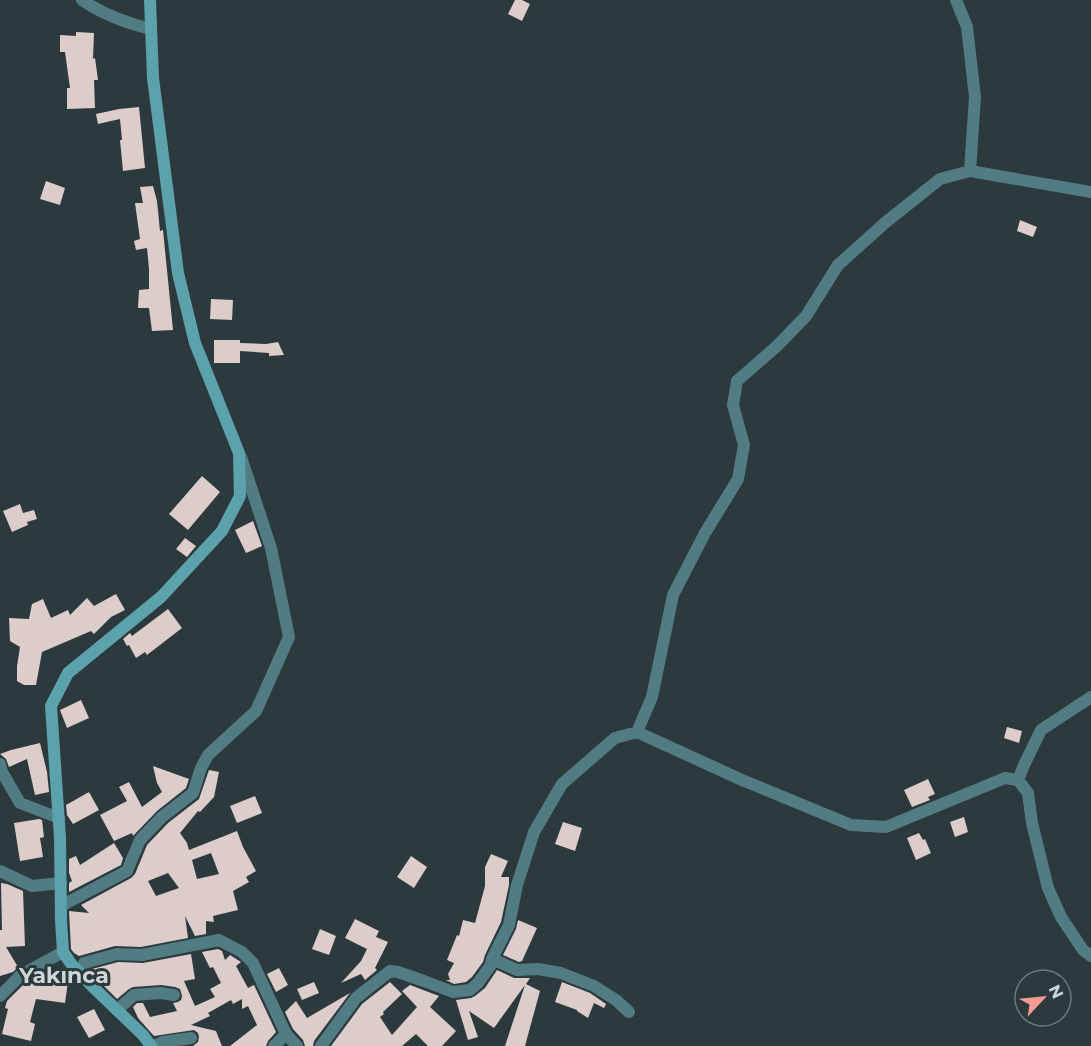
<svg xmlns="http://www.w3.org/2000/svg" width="1091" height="1046" font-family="Montserrat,sans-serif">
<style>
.building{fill:#dcccca;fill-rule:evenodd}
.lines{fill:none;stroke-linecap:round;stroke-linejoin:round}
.minor{stroke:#527c83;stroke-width:12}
.secondary{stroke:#5ca2ad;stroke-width:12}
.labels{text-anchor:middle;stroke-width:6;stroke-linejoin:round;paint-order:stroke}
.district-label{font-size:22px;font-weight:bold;fill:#ced6d8;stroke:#2c3a3d}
</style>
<rect width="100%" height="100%" fill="#2c3a3d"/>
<!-- building -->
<path class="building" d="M515,0H522L530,4L522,21L508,14Z
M76,32L94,33L93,59L95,58L98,80H94L95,108L67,109V88H70L65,52H60V35L76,36Z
M139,107L145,168L123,171L120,140H122L120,119L98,124L96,114L119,109Z
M46,181L65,188L60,205L40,199Z
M153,186L157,201L160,231L163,230L173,330L152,331L149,308H138L139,290L149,289V269L147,248L136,250L134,241L140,239L135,203H143L140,187Z
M1020,220L1037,227L1033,237L1017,231Z
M211,299L233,300L232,320L210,319Z
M214,340H240V343L266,344L278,342L284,355L269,356V353L240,351V363H214Z
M202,476L220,492L188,530L169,514Z
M20,504L23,513L34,510L37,519L27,522L28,525L12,532L3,511Z
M253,521L262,546L246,553L235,530Z
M185,538L196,546L187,557L176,549Z
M116,594L125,610L111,617L94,634L91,631L42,652L36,685H24L17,681V666L20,647L10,641L9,618L29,619L32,604L43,599L51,618L68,610L70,615L87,598L94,606Z
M168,609L182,628L147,655L145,652L136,658L129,645L127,646L123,639L130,633L132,636Z
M81,700L89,718L67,728L60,710Z
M1007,727L1022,731L1019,743L1004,738Z
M40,743L47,772L49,792L35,795L27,759L9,767L6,759L0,754L11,750Z
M153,766L189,779L186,788L157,811L133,836L132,833L114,841L100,815L127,801L119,787L129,782L142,807L162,792L157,783Z
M209,770L219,772L214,797L200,812L198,811L180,833L187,843L189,850L237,831L243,847L256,871L246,877L249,882L233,891L238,910L213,916L214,922L206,921V934L195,936L185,916L188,938L141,947L115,946L79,956L74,953L71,949L69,911L89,913L81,905L131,878L135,874L147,845L168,823L199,799ZM211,853L219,874L197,879L192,860ZM168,873L179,888L156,896L148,881Z
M928,779L935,794L928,797L930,800L912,807L904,790Z
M89,792L99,810L73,824L67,815L66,805Z
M255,796L262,813L237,823L230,806Z
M964,817L968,832L955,837L950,822Z
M39,819L42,820L44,837L40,838L43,857L20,861L14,823Z
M563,822L582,828L575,851L555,844Z
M919,833L923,840L925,839L931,853L916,860L907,838Z
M114,843L123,858L121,865L69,892V883L72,881L69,873V859L76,856L80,865Z
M491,854L508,861L501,877H509V885L501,922L485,955L483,962L472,977L466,982L454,984L446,980H450L448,974L454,963L447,960L457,935L459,936L463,920L475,923L485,886V867Z
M411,856L427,867L414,888L397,877Z
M1,883L7,884L23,891L25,946L6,947L18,967L13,972L0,976V930H2Z
M355,919L379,931L376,937L388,942L375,968L377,970L365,980L361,974L341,983L361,961L367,949L345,938Z
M518,920L537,928L522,961L519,962L503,955L516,929Z
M320,929L336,936L329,955L312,949Z
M218,949L222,951L225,960L230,955L241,962L236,966L248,988L254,985L276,1032L268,1041L266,1046H230L257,1025L248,1006L242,1009V999L233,1004L231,1000L208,1013L210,1016L191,1025L216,1031L222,1046H193L198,1042L199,1037L198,1033L194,1030L154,1036L138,1018L133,1007L137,1003H143L150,1017L177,1011L173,1003L178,1002L181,1000L182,996L180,989L175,987L161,985L133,987L129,989L117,999L98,980L92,969L118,962L143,963L191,954L195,979L184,981L195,1006L215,997L210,989L221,983L213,967L210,968L202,952Z
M279,968L288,985L276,992L267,974Z
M497,970L514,978H530L526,984L540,991L525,1046H505L525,985L494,1028L469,1011L478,1037L468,1040L456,1000L471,998L475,996L485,988Z
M43,979L68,982L65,1003L36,999L30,1022L35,1024L31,1041L2,1034L8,1009L5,1008L7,1001L26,982L42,986Z
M314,982L319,993L302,1000L297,989Z
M390,982L402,994L383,1012L384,1014L380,1017L392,1035L417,1007L402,991L410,985L439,996L430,1007L456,1031L442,1046H428L416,1034L402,1046H331L362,1004Z
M562,982L590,993L606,1004L604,1008L594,1003L588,1018L577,1011V1010L555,1002Z
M350,993L314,1041L313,1046H305L303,1040L293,1029L285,1012L296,1001L307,1018Z
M94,1009L105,1030L89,1038L77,1017Z"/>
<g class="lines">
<!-- minor -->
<path class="minor" d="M82,0C104,15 126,23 151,29
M956,0L967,27L975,97L970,171L1091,192
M637,732L652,697L673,595L705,533L738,479L744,445L733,405L737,381L777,346L806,316L838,265L886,222L940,179L970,171
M0,764L2,772L20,803L59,818
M1018,780L1024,765L1041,730L1091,697
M0,871L32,886L61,883
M61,906L127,871L140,840L162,817L193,793L201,768L208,755L256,711L289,637L271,548L241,457
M492,959L517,970L538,969L561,973L594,986L616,1000L629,1012
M81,975L84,963L117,954L142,955L219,940L242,952L253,963L286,1034
M0,996L21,975L63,952
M117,1010L134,995L160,993L174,995
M154,1046L163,1042L191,1038
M274,1046L286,1034L297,1046
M321,1046L356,998L390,971L398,972L424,981L453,992L470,990L478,983L491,965L492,959L509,925L517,885L534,832L562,784L615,738L637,732L742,780L851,825L886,827L1005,778L1018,780L1028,793L1032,823L1048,888L1061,917L1083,950L1091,956"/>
<!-- secondary -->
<path class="secondary" d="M150,0L153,78L178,273L195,343L239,453L240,496L222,531L161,597L68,673L51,706L60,838L61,920L63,952L72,965L95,989L143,1035L151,1046"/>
</g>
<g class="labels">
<!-- district labels -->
<g class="district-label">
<text x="64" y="983">Yakınca</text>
</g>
</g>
<!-- north arrow -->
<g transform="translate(1043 998) rotate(64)"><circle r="28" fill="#2c3a3d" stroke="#6d787b" stroke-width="1.5"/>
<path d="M0-4.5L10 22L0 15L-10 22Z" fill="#f59c93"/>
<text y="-9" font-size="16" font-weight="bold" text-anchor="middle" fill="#ced6d8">N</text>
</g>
</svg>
